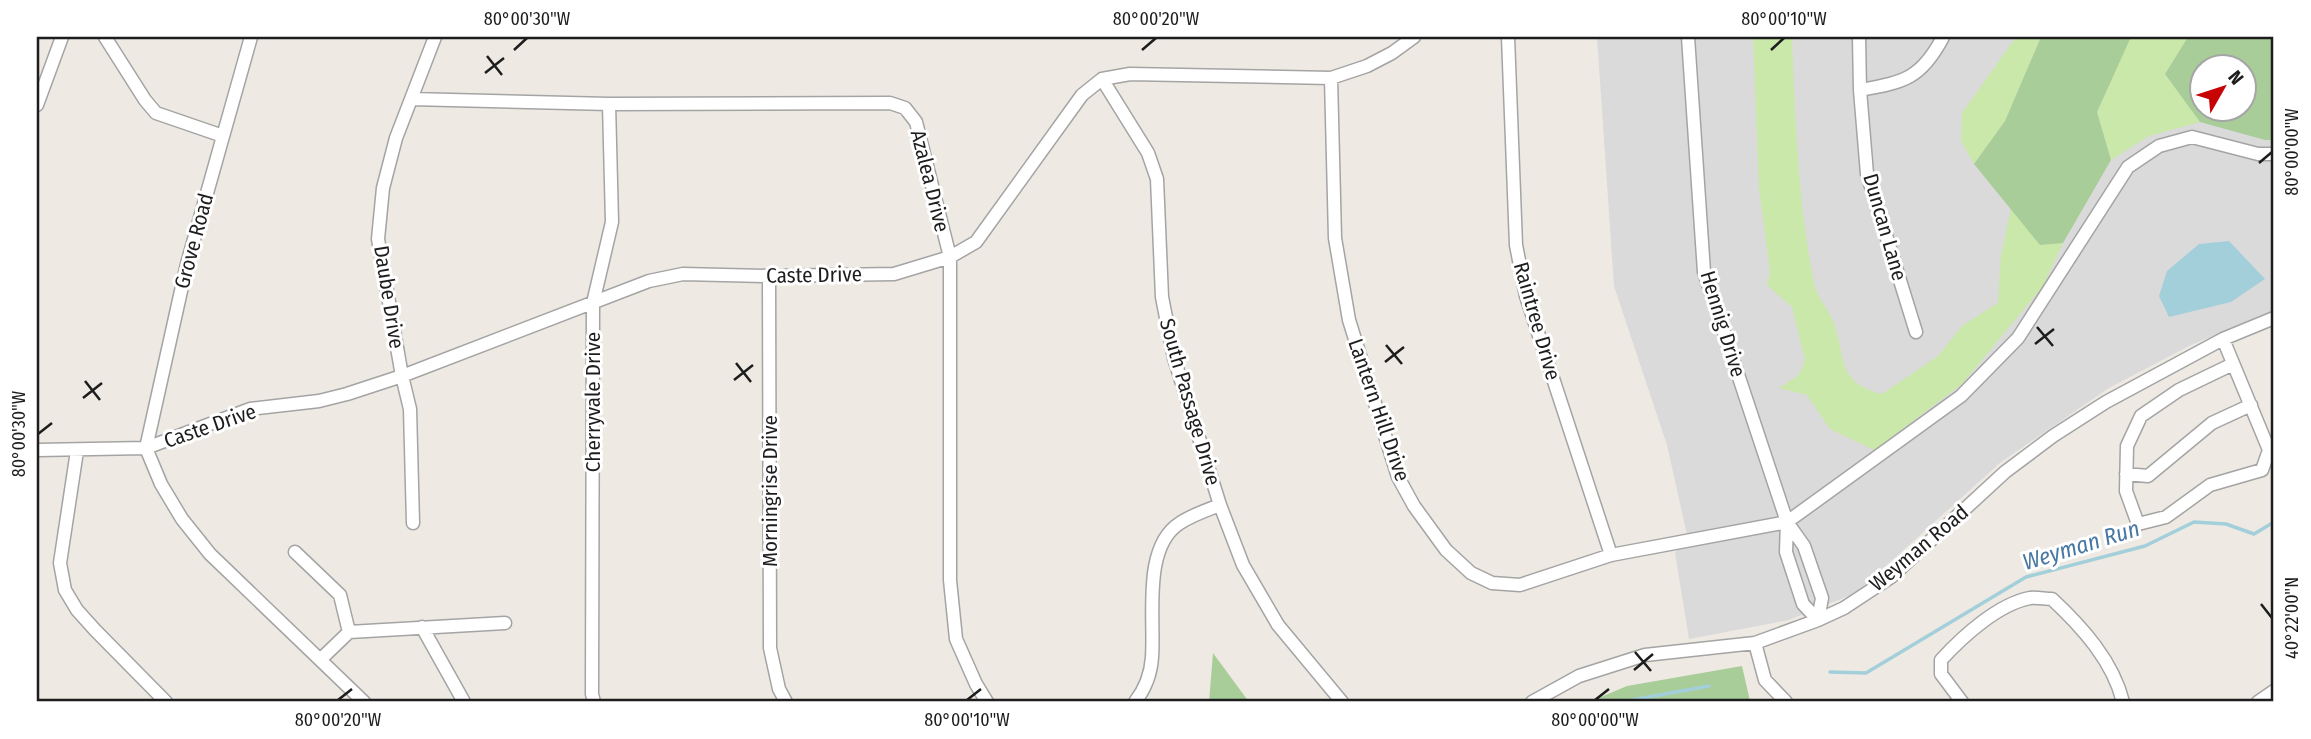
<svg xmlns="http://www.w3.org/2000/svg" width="2311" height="739" font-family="'Fira Sans Condensed',sans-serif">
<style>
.residential{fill:#dbdada;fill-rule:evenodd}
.grass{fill:#c9e8a9}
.forest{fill:#a8cd98;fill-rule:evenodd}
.water{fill:#a3cfdb}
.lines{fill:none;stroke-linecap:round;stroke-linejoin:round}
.stream{stroke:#a3cfdb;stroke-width:3.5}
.minor-casing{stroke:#a4a4a4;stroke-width:15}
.minor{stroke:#fff;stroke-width:12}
.ticks{fill:none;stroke:#1d1d1d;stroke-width:2.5}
.labels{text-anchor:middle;stroke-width:6;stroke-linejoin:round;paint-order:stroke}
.street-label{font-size:21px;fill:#1d1d1d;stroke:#fff}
.water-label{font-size:23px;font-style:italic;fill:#4877a3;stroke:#fff}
.neatline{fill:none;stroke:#1d1d1d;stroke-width:2.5}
.ticks-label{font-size:18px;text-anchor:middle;fill:#1d1d1d}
</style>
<rect width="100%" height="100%" fill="#eeeae3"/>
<!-- residential -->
<path class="residential" d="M1597,37H2274V311L2191,345L2109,388L2001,462L1856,593L1789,620L1689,639L1675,553L1687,535L1667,445L1614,286ZM2202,66H2244V108H2202Z"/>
<!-- grass -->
<path class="grass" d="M1753,37H1792C1795,118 1798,203 1814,283C1817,298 1830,311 1835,326C1846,363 1838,382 1882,394L1938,356L1963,325L1998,303L2001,255L2011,209L2040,245L2063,243L2043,286L1962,384L1874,450L1830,429L1807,395L1779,388L1799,375L1805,360L1792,307L1767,285L1770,272L1759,188Z
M2016,37H2041L2005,121L1974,164L1961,141L1962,113Z
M2130,37H2188L2165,74L2200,122L2149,136L2111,160L2097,112Z"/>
<!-- forest -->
<path class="forest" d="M2041,37H2130V39L2097,112L2111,160L2063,243L2040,245L1974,164L2005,121Z
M2188,37H2274V140H2265L2200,122L2165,74ZM2202,66H2244V108H2202Z
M1213,653L1249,702H1209Z
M1742,666L1750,701L1748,702H1589L1627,686Z"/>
<!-- water -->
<path class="water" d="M2229,241L2265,279L2231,302L2169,317L2159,296L2167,271L2199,244Z"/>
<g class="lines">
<!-- stream -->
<path class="stream" d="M1830,672L1866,673L2026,577L2145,546L2194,522L2226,524L2254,534L2274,522
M1621,702L1709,686"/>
<!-- minor casing -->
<g class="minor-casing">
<path id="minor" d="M105,37L145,100L156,113L223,136
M251,37L187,264L146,448L161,484L182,519L210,554L364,702
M1508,37L1516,245L1526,296L1611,555
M1688,37L1704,272L1787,522L1804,546L1822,598L1818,620
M1859,37L1860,90L1867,174L1916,332
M1331,78L1335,238L1349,320L1398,477L1414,506L1446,550L1471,573L1492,583L1520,585L1611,555L1787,522L1961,396L2018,338L2128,167L2159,146L2192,137L2258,154H2274
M1102,79L1148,153L1157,179L1162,297L1174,358L1220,505L1243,565L1278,625L1342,702
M1860,90C1904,82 1921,79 1943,37
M411,99L609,104L890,103L905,108L916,122L950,257V580L956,639L976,684L987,702
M37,105L62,37
M769,276L770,648L779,689L786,702
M2223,339L2269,450L2262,470L2210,485L2166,517L2138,524L2126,491L2127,446L2141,416L2179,390L2233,364
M37,450L146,448L250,409L319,401L347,394L402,376L649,281L683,274L769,276L894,274L950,257L976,242L1082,95L1102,79L1130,74L1331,78L1367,66L1392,53L1414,37
M77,451L60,563L65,590L77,610L95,630L166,702
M2126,474L2148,476L2212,423L2251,405
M1787,522L1786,552L1803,604L1818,620
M413,523L410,409L402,376L378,239L383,188L396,138L435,37
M295,552L340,595L349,632
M422,627L464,702
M1755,643L1765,680L1786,702
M321,659L349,632L505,623
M594,702L592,694L593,303L612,222L609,104
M1135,702C1145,689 1151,674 1152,657C1155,618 1142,547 1180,523C1192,515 1207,510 1220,505
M1532,702L1579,676L1645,655L1755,643L1818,620L1844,608L1891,577L2005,472L2053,436L2106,402L2223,339L2274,318
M1962,702L1941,674V660C1962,637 1998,604 2030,598C2037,597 2045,599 2052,599C2082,627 2113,661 2123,702
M2258,702L2274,691"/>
</g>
<!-- minor -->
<use href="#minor" class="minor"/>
</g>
<!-- ticks -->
<path class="ticks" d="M514,50L527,38M1142,50L1156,38M1771,50L1784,38M487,56L502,75M485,73L504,58M2259,163L2272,152M2037,327L2053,346M2035,344L2054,329M1386,345L1402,364M1385,362L1404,347M736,363L751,382M734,380L753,365M85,381L100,400M83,398L102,383M38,434L52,423M2261,604L2272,618M1635,652L1651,671M1634,670L1653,654M338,700L352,689M967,700L981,689M1595,700L1609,689"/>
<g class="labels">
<!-- street labels -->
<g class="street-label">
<text transform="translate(930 181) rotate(76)" y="7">Azalea Drive</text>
<text transform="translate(1885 227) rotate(74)" y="7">Duncan Lane</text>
<text transform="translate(194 241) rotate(-75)" y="7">Grove Road</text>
<text transform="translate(814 275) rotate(-1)" y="7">Caste Drive</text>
<text transform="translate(389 297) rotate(81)" y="7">Daube Drive</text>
<text transform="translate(1537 321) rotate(74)" y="7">Raintree Drive</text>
<text transform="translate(1723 324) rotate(73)" y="7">Hennig Drive</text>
<text transform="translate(593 402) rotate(-90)" y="7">Cherryvale Drive</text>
<text transform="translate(1190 402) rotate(74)" y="7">South Passage Drive</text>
<text transform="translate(1379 410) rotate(71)" y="7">Lantern Hill Drive</text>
<text transform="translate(210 426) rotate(-19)" y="7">Caste Drive</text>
<text transform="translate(770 491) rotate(-90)" y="7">Morningrise Drive</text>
<text transform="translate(1919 548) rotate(-40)" y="7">Weyman Road</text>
</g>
<!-- water labels -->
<g class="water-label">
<text transform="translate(2081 545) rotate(-17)" y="8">Weyman Run</text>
</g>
</g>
<!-- border -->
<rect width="2311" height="739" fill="none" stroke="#ffffff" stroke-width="77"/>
<!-- north arrow -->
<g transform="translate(2223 88) rotate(51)"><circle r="33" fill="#ffffff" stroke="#a5a5a5" stroke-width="2"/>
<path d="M0-5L12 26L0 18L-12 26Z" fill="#c70305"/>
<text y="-10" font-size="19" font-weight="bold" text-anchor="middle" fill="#1d1d1d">N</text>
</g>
<rect x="38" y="38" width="2234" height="662" class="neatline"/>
<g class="ticks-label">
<text x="527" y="25">80°00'30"W</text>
<text x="1156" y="25">80°00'20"W</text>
<text x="1784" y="25">80°00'10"W</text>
<text transform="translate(2292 152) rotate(-90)" y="6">80°00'00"W</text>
<text transform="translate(19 434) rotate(-90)" y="6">80°00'30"W</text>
<text transform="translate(2292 618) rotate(-90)" y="6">40°22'00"N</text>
<text x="338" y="726">80°00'20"W</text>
<text x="967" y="726">80°00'10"W</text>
<text x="1595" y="726">80°00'00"W</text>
</g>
</svg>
